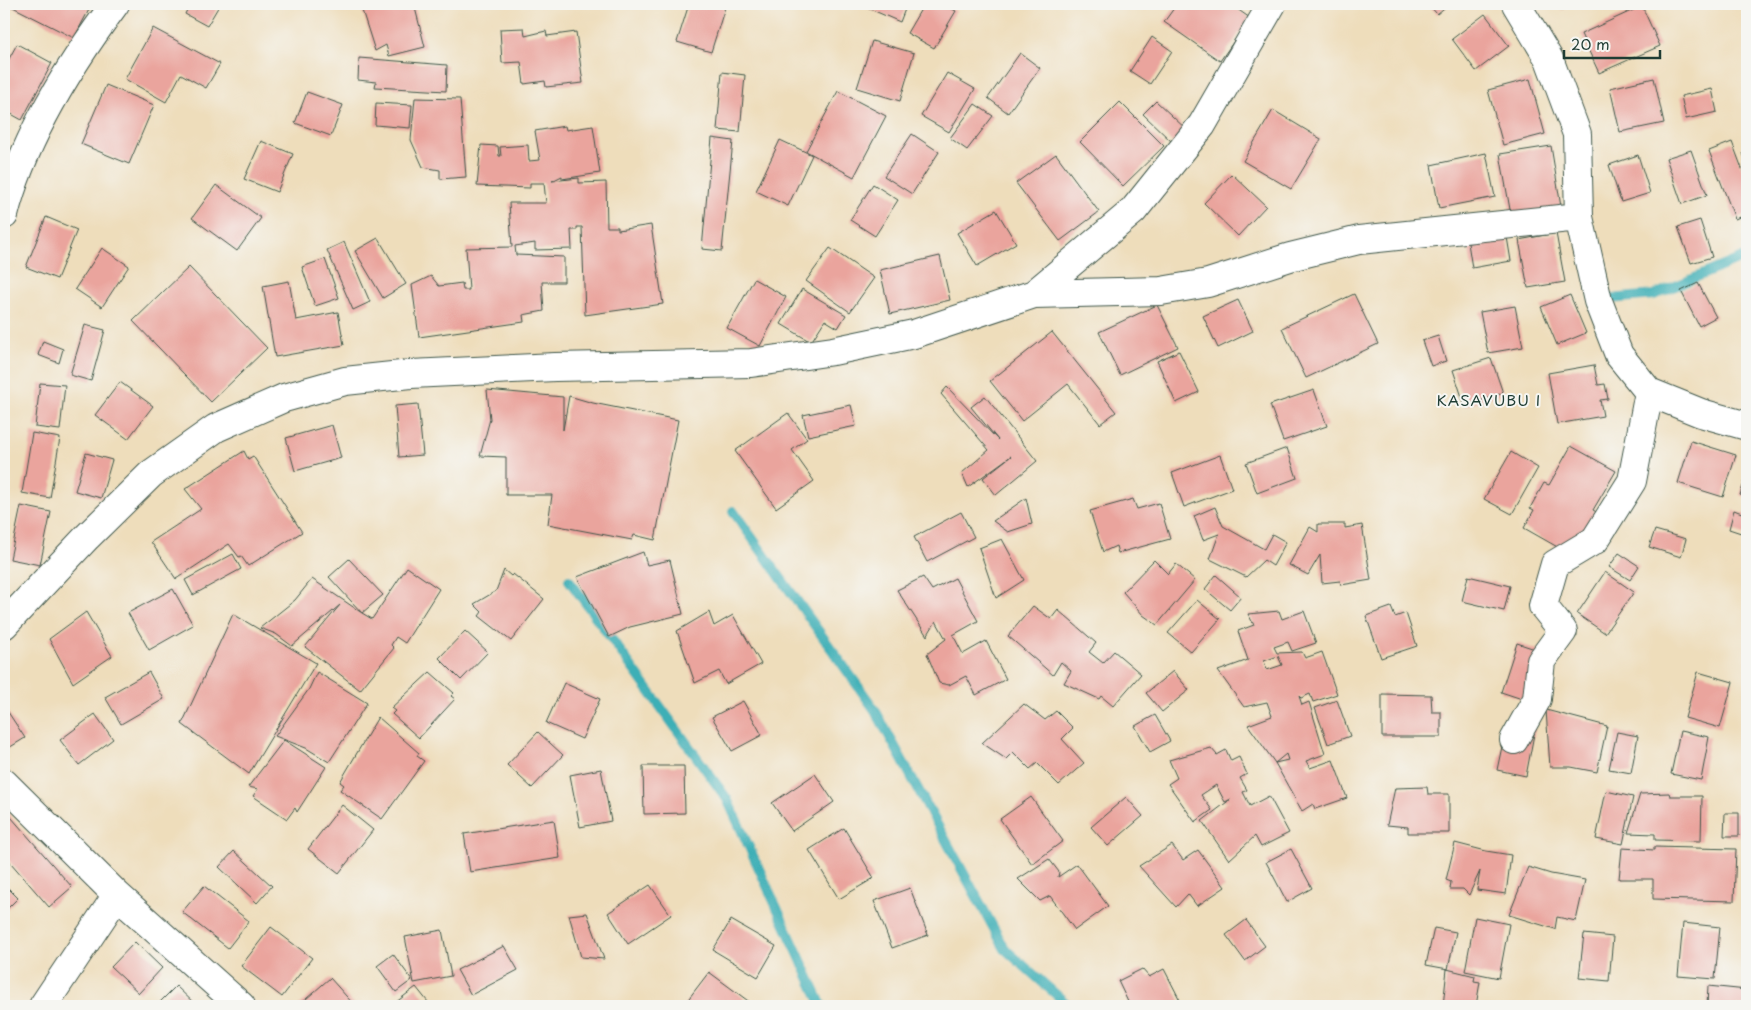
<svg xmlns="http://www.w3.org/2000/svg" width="1751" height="1010" font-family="'Playpen Sans',sans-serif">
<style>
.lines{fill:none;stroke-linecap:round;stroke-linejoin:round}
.stream{stroke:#3eafb6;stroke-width:10}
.building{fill:#eaa49d;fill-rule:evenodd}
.minor-casing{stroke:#3e5548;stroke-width:30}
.minor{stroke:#fff;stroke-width:28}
.labels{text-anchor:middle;stroke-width:4;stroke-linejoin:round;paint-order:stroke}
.neighbourhood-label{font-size:15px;letter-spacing:1px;fill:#1f3d34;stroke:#f6f6f2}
</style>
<rect width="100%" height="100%" fill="#f6f6f2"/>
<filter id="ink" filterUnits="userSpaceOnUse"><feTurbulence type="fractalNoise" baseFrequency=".02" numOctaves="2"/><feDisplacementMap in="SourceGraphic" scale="10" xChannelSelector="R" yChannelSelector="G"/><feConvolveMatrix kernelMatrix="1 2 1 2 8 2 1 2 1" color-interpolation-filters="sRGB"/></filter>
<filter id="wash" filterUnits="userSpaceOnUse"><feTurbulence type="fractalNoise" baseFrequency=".0096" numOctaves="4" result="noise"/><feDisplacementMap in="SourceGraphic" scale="20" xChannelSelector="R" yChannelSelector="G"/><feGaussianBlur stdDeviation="1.12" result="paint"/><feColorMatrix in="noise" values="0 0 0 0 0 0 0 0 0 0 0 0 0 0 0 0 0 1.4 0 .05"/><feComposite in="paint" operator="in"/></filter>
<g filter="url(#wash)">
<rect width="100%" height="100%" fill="#edb"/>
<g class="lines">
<!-- stream -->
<path class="stream" d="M1599,300L1654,295L1747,256
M733,511L875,710L1005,949L1069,1006
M569,580L727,799L822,1006"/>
</g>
<g id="blocks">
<!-- building -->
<path class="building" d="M7,4H92L74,38Z
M190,4H220L207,26L185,14Z
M360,4H414L425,47L389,56L386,45L375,51Z
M689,4H726L711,52L677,42Z
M864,4H907L900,22L863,6Z
M924,4H943L956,11L934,48L907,33Z
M1177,4H1230L1250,18L1220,61L1164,22Z
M1428,4H1449L1437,14Z
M1557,4H1570L1562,10Z
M1642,6L1660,46L1599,73L1581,34Z
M1485,14L1509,46L1476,71L1452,39Z
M153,28L220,64L206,88L181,74L166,102L125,79Z
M524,28L525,36L546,31L547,36L576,32L583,83L546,87L545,81L524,84L521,62L502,63L500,29Z
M1152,37L1172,51L1150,84L1130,71Z
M872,41L914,53L900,101L857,88Z
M17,44L52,63L22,120L4,110V68Z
M1020,53L1040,68L1008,113L988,98Z
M359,58L447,65L446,91L375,87L376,82L358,80Z
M722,72L745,75L740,132L717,130Z
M947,73L975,89L949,132L921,116Z
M1654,78L1664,123L1620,132L1610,88Z
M1530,79L1545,134L1503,145L1488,90Z
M106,85L154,105L129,164L81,144Z
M1712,89L1717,112L1686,119L1681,96Z
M838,91L886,116L854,177L806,151Z
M307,92L343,105L331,136L295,123Z
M415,98L460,99L466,177L440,179V170L423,167L411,140Z
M1156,101L1188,131L1174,144L1143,114Z
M1120,102L1164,146L1123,186L1080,142Z
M376,103L412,105L410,128L375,125Z
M975,104L993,116L967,150L950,138Z
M1273,110L1321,139L1291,189L1243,161Z
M565,126L566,130L593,126L600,173L562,179V176L552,181L579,178V183L606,182L607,227H618V230L651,225L663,304L585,315L582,227H577V230H571L572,249L535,250V243L515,246L516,255L564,257V282H542L544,311L523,315L524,322L419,337L412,285L431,276L439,286L462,283L463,290H469L466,248L512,247L509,203H546L544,183H530V188L477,186L481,145L498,146L499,156H501L500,147L528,145L529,161L540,160L535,131Z
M912,134L939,152L912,194L884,176Z
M712,138L733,141L722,251L702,249Z
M780,140L812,155L788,206L756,191Z
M261,141L293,154L277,192L244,179Z
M1732,142L1747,182V214L1735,219L1709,151Z
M1551,146L1561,207L1511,215L1500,154Z
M1691,150L1707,195L1682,204L1666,158Z
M1747,151V164L1743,153Z
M1486,153L1495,197L1439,208L1431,165Z
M4,154L10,158L4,171Z
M1056,154L1099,212L1060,241L1016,183Z
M1638,155L1650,193L1621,202L1609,165Z
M1232,174L1266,206L1238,236L1204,203Z
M873,184L898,200L875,236L850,220Z
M216,185L261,218L237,251L192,218Z
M996,210L1016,243L977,266L957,233Z
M46,217L77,230L57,279L26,267Z
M1700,220L1712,257L1691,263L1678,227Z
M1556,233L1565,282L1528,288L1519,240Z
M1507,237L1511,261L1472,268L1468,243Z
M378,238L406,284L383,298L355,251Z
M344,242L370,302L353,310L327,250Z
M102,248L129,266L102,307L75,289Z
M830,248L874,278L850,312L806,281Z
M940,256L950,300L890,314L880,270Z
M325,259L339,298L315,306L302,267Z
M189,267L267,348L211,402L133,321Z
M754,279L786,297L760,346L727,328Z
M289,281L296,320L338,312L344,345L275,357L263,286Z
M1698,283L1716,317L1699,326L1681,291Z
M802,289L846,315L838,328L825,320L811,342L781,324Z
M1354,294L1378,344L1306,378L1282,328Z
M1570,295L1586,333L1557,345L1541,307Z
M1238,300L1253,331L1218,348L1203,316Z
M1157,305L1178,347L1120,375L1099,332Z
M1515,306L1523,347L1488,353L1480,312Z
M85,325L105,330L91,381L70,375Z
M1052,332L1116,412L1100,424L1068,384L1022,421L990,381Z
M1438,336L1446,361L1431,366L1422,341Z
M43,341L63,349L59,363L38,355Z
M1179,351L1199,392L1176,403L1157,361Z
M1491,358L1503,393L1465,406L1453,370Z
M1594,365L1598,385L1605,384L1608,399L1600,400L1603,416L1557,424L1548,373Z
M120,382L153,406L128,439L95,415Z
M40,383L65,385L60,430L35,427Z
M947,387L998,440L971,407L985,396L1037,461L996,495L983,478L1011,456L968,487L962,473L989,450L941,394Z
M487,390L563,397V430L569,396L593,403L678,420L655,540L634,535L632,540L548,524L552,495H506V457L480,456L490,419Z
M1314,390L1327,426L1283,441L1270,405Z
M418,404L423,455L399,457L395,406Z
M851,405L856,426L808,436L803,415Z
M788,413L807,439L792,450L814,481L776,508L735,451Z
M332,425L341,458L295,471L286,438Z
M32,433L60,438L50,498L22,493Z
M1691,441L1736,455L1723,497L1678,483Z
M1571,446L1616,471L1593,510L1598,513L1568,553L1524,528L1534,510L1530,508L1544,483L1549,485Z
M1287,448L1297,478L1257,493L1246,463Z
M244,451L248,459L253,456L302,532L248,566L241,556L239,557L229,544L176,579L151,542L201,509L185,489Z
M1511,452L1538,468L1512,514L1484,499Z
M86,453L112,460L101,498L75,491Z
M1220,455L1232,489L1184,507L1172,473Z
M1747,474V497L1740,495Z
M1026,498L1032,524L1008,532L993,521Z
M1133,499L1137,509L1159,503L1170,539L1118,553L1116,546L1103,552L1090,511Z
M21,506L51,512L40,565L10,559Z
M1215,507L1223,526L1264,549L1272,534L1286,542L1273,566L1264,560L1246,577L1210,559L1219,534L1203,540L1194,516Z
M1734,510L1747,515V535L1729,529Z
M961,512L974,537L927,562L914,537Z
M1318,524H1345V528L1362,525L1371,580L1341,585L1340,581L1322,583L1320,555L1308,575L1289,565L1310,527L1318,532Z
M1655,530L1686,539L1681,557L1649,547Z
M1002,539L1024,580L996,598L979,548Z
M643,552L647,565L670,560L683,614L630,627L609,637L577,577Z
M1619,553L1639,566L1630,580L1609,567Z
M233,554L241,569L193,595L185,580Z
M349,559L383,595L362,613L372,619L407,567L439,589L405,643L396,637L391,645L394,648L360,690L305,647L340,605L292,646L276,634L260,628L295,600L312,579L362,613L329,577Z
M1154,560L1168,574L1176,564L1195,580L1157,625L1143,615L1123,592Z
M504,570L511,576L513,574L544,599L511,641L479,616L482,612L474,604L496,591Z
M1605,572L1634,592L1605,633L1577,614Z
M1216,575L1241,597L1230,610L1205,589Z
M1468,576L1510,586L1504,611L1462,601Z
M923,577L932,590L955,578L978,621L953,635L963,654L986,641L1006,679L976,695L966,676L949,685L939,683L927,654L946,639L936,621L927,636L897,590Z
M173,589L193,625L149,650L128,613Z
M1197,600L1220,619L1191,652L1168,633Z
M1033,606L1051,619L1058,610L1096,643L1089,652L1103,663L1114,651L1141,674L1113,706L1101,696L1099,699L1064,683L1071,671L1061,662L1053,675L1008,636Z
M1391,607L1395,617L1406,613L1417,646L1381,658L1366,616Z
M1279,611L1282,619L1304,611L1316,643L1292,651L1288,642L1274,647L1277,653L1302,652L1305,658L1322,652L1337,694L1313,702L1310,694L1301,698L1299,696L1302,705L1309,702L1325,754L1306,761L1310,768L1333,760L1347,798L1315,809L1313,804L1302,811L1275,763L1288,760L1286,754L1275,763L1248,725L1272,716L1267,702L1244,707L1218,671L1248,660L1238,631L1254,625L1248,614ZM1278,656L1282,665L1267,670L1264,661Z
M86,612L112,656L73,683L49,639Z
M709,612L714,626L733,615L761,664L726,684L719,671L695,683L677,631Z
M233,614L316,663L249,774L182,724Z
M465,631L488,652L461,680L439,658Z
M1517,643L1553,655L1537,704L1501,692Z
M1173,671L1189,690L1162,712L1146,693Z
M149,672L164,699L121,724L105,697Z
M317,672L367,703L329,762L306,748L275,736L309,689Z
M430,672L454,693L451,696L455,699L419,738L392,714L395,711L391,708Z
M1698,672L1733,682L1720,728L1685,718Z
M564,683L600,699L582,739L546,723Z
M1382,694L1431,695L1432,712H1441V737H1382Z
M1337,700L1350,736L1328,744L1315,708Z
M743,701L762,735L732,751L712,717Z
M1024,704L1045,720L1056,711L1073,728L1062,739L1084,763L1059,785L1037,763L1030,769L1013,752L1006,759L982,743Z
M4,706L25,738L7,749L4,745Z
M1546,710L1607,726L1597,772L1571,767H1550Z
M95,714L113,739L79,765L60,740Z
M1155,715L1170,741L1150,752L1135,726Z
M378,717L419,753L417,756L424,761L382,819L340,790L344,785L340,782Z
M1507,723L1535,729L1526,776L1497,770Z
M1680,731L1709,737L1701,780L1671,774Z
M538,732L563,755L532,788L507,765Z
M1617,732L1638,736L1631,773L1609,769Z
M284,740L326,767L297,812L295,808L287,819L253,796L258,789L248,787Z
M1211,748L1217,755L1226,750L1231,761L1239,757L1247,774L1240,778L1247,790L1243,792L1250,806L1269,796L1289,833L1261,847L1255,836L1229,860L1202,821L1231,799L1225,802L1216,785L1201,795L1212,810L1195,822L1168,784L1177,778L1169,760Z
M643,766H684L685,813L644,814Z
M601,769L611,821L580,827L570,775Z
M815,774L834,802L792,831L772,803Z
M1427,787L1428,794H1449V833H1408V827L1387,825L1395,788Z
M1606,791L1633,797L1623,844L1596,839Z
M1669,793L1670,796H1702L1701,841L1655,840V834L1628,833L1640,794Z
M1031,797L1063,841L1032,864L1000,819Z
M1126,797L1143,816L1108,846L1091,827Z
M342,805L373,830L339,873L308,849Z
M4,809L72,887L49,907L4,855Z
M1725,813H1739V836H1724Z
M554,820L560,858L470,872L464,834Z
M844,828L874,878L839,899L809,850Z
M1455,843L1486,851L1511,855L1506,894L1477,890L1480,871L1469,895L1463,889H1450L1451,882L1446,880Z
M1172,845L1183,860L1198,850L1225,887L1197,906L1188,894L1176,907L1139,866Z
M1654,847L1736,849L1734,901L1653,899V879H1619L1622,848L1654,850Z
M1291,849L1312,888L1287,902L1266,862Z
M234,851L272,886L257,903L219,867Z
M1049,859L1059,872L1058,877L1077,864L1108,906L1075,930L1050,896L1040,901L1018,879Z
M1528,867L1551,874L1585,880L1576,921L1557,917L1555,929L1509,915Z
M4,884L18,898L4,912Z
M650,885L671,915L628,944L608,913Z
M204,886L249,921L228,948L182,912Z
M910,888L928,935L892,948L874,901Z
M587,913L604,959L581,957L569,915Z
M1475,917L1509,924L1499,978L1465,971Z
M731,920L776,946L758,977L713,950Z
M1246,920L1265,946L1245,961L1226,935Z
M1683,923L1720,927L1715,979L1678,976Z
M271,927L312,958L282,997L241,966Z
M1434,928L1456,932L1448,969L1426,965Z
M442,930L451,976L414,983L405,937Z
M1584,934L1613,937L1609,981L1579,978Z
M135,942L162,968L139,993L111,967Z
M504,946L518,970L471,995L457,970Z
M393,954L412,980L396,992L377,966Z
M1142,969L1149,977L1164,969L1183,1006H1130L1118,981Z
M1447,969L1475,976L1474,981L1480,982L1476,1006H1443Z
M709,972L755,1006H683Z
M330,978L355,1006H298Z
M176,986L197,1006H156Z
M1708,986L1747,990V1006H1707Z
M416,987L428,1002L422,1006H391Z"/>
</g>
</g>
<g filter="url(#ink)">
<use href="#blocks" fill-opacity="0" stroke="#3e5548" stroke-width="1"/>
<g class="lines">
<!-- minor casing -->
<g class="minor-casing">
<path id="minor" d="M1516,4L1549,59L1577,134L1579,217L1598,301L1619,355L1649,392L1701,413L1747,426
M4,215C23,139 69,66 115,4
M1034,294L1133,211L1202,125L1272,4
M4,625L87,537L151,474L216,428L284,398L345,381L411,374L555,367L751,363L833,351L914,334L1034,294L1161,291L1208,283L1290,257L1359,240L1579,217
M1514,740L1537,699L1541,661L1563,631L1543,606L1555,564L1595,540L1632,481L1649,392
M4,783L117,895L241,1006
M43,1006L117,895"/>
</g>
<!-- minor -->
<use href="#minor" class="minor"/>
</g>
</g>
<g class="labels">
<!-- neighbourhood labels -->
<g class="neighbourhood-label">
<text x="1489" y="406">KASAVUBU I</text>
</g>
</g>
<!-- margin -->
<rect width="1751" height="1010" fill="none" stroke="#f6f6f2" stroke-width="20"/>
<!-- scale -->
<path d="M1564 50v8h96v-8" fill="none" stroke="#1f3d34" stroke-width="2.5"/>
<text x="1571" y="50" font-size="15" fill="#1f3d34" stroke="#f6f6f2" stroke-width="4" paint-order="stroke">20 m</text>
</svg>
